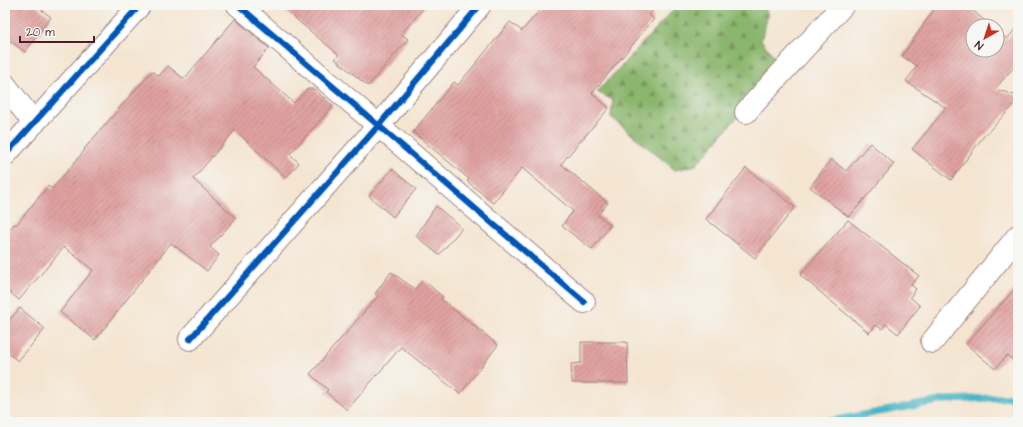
<svg xmlns="http://www.w3.org/2000/svg" width="1023" height="427" font-family="'Architects Daughter',sans-serif">
<style>
.forest{fill:url(#forest-firs);stroke:#6a6a4c}
.lines{fill:none;stroke-linecap:round;stroke-linejoin:round}
.stream{stroke:#4bb7c6;stroke-width:7}
.building{fill:url(#building-hatch)}
.street-casing{stroke:#9f827e;stroke-width:24}
.secondary-casing{stroke:#9f827e;stroke-width:24}
.street{stroke:#fff;stroke-width:22}
.secondary{stroke:#fff;stroke-width:22}
.cycleway-casing{stroke:#f6f6f2;stroke-width:8}
.cycleway{stroke:#0057b8;stroke-width:6}
</style>
<defs>
<pattern id="forest-firs" width="22" height="20" patternUnits="userSpaceOnUse"><rect width="22" height="20" fill="#8bb66e"/><path d="M5 1l3.5 6h-7zM16 11l3.5 6h-7z" fill="#74935b"/></pattern>
<pattern id="building-hatch" width="6" height="6" patternUnits="userSpaceOnUse"><rect width="6" height="6" fill="#e0a2a1"/><path d="M-1 1l2-2M0 6l6-6M5 7l2-2" fill="none" stroke="#b88383"/></pattern>
</defs>
<rect width="100%" height="100%" fill="#f6f6f2"/>
<filter id="ink" filterUnits="userSpaceOnUse"><feTurbulence type="fractalNoise" baseFrequency=".025" numOctaves="2"/><feDisplacementMap in="SourceGraphic" scale="8" xChannelSelector="R" yChannelSelector="G"/><feConvolveMatrix kernelMatrix="1 2 1 2 8 2 1 2 1" color-interpolation-filters="sRGB"/></filter>
<filter id="wash" filterUnits="userSpaceOnUse"><feTurbulence type="fractalNoise" baseFrequency=".012" numOctaves="4" result="noise"/><feDisplacementMap in="SourceGraphic" scale="16" xChannelSelector="R" yChannelSelector="G"/><feGaussianBlur stdDeviation="0.9" result="paint"/><feColorMatrix in="noise" values="0 0 0 0 0 0 0 0 0 0 0 0 0 0 0 0 0 1.4 0 .05"/><feComposite in="paint" operator="in"/></filter>
<g filter="url(#wash)">
<rect width="100%" height="100%" fill="#f4e5d1"/>
<!-- forest -->
<path class="forest" d="M678,5H764L768,15L761,40L781,66L696,165L675,170L611,117L613,100L597,92Z"/>
<g class="lines">
<!-- stream -->
<path class="stream" d="M824,422L945,400L1018,397"/>
</g>
<g id="blocks">
<!-- building -->
<path class="building" d="M5,5H35L51,17L25,52L5,37Z
M279,5H426L401,34L408,39L368,86L335,59L339,55Z
M544,5H658L649,15L654,19L592,93L609,108L561,164L608,203L598,215L611,225L592,249L562,226L573,211L522,168L493,203L467,181L469,179L413,132L454,82L458,85L510,22L522,31Z
M937,5H966L991,26H973V50H997V31L1007,39L1018,26V62L995,89L1018,96V101L983,137L951,180L912,149L946,108L906,81L917,66L902,56Z
M235,19L269,48L253,67L294,103L307,89H314L333,106L290,154L299,163L286,178L235,130L193,179L236,218L210,247L219,255L207,271L171,243L95,340L60,312L93,270L64,247L19,300L5,288V235L14,224L16,225L48,186L52,189L85,150L84,149L152,71L159,76L168,66L184,79Z
M870,143L894,164L849,217L810,187L831,159L846,171Z
M746,168L795,207L755,258L706,219Z
M392,169L416,189L393,217L369,196Z
M436,206L462,228L439,255L416,236Z
M848,220L919,276L911,285L916,289L910,297L920,306L898,334L886,324L882,329L876,325L869,333L800,275Z
M391,272L415,289L423,280L443,297L441,299L498,345L460,394L401,347L347,410L326,392L328,390L310,374L378,296L375,294Z
M1018,285V364L1007,355L995,369L966,344Z
M20,308L45,329L18,361L5,351V325Z
M581,342H627L628,383H572L571,364L581,363Z"/>
</g>
</g>
<g filter="url(#ink)">
<use href="#blocks" fill-opacity="0" stroke="#9f827e" stroke-width="1"/>
<g class="lines">
<!-- street casing -->
<g class="street-casing">
<path id="street" d="M238,5L584,302
M5,85L34,123
M746,112L843,5
M190,339L379,125L480,5
M932,342L1018,236"/>
</g>
<!-- secondary casing -->
<g class="secondary-casing">
<path id="secondary" d="M5,155L140,5"/>
</g>
<!-- street -->
<use href="#street" class="street"/>
<!-- secondary -->
<use href="#secondary" class="secondary"/>
<!-- cycleway casing -->
<g class="cycleway-casing">
<path id="cycleway" d="M238,5L584,302
M5,155L140,5
M190,339L379,125L480,5"/>
</g>
<!-- cycleway -->
<use href="#cycleway" class="cycleway"/>
</g>
</g>
<!-- margin -->
<rect width="1023" height="427" fill="none" stroke="#f6f6f2" stroke-width="20"/>
<!-- north arrow -->
<g transform="translate(985 38) rotate(219)"><circle r="19" fill="#f6f6f2" stroke="#b1a0a2"/>
<path d="M0-3L7 15L0 10L-7 15Z" fill="#c8321e"/>
<text y="-6" font-size="11" font-weight="bold" text-anchor="middle" fill="#4a1f2b">N</text>
</g>
<!-- scale -->
<path d="M20 36v6h74v-6" fill="none" stroke="#4a1f2b" stroke-width="2"/>
<text x="26" y="36" font-size="12" fill="#4a1f2b" stroke="#f6f6f2" stroke-width="3" paint-order="stroke">20 m</text>
</svg>
